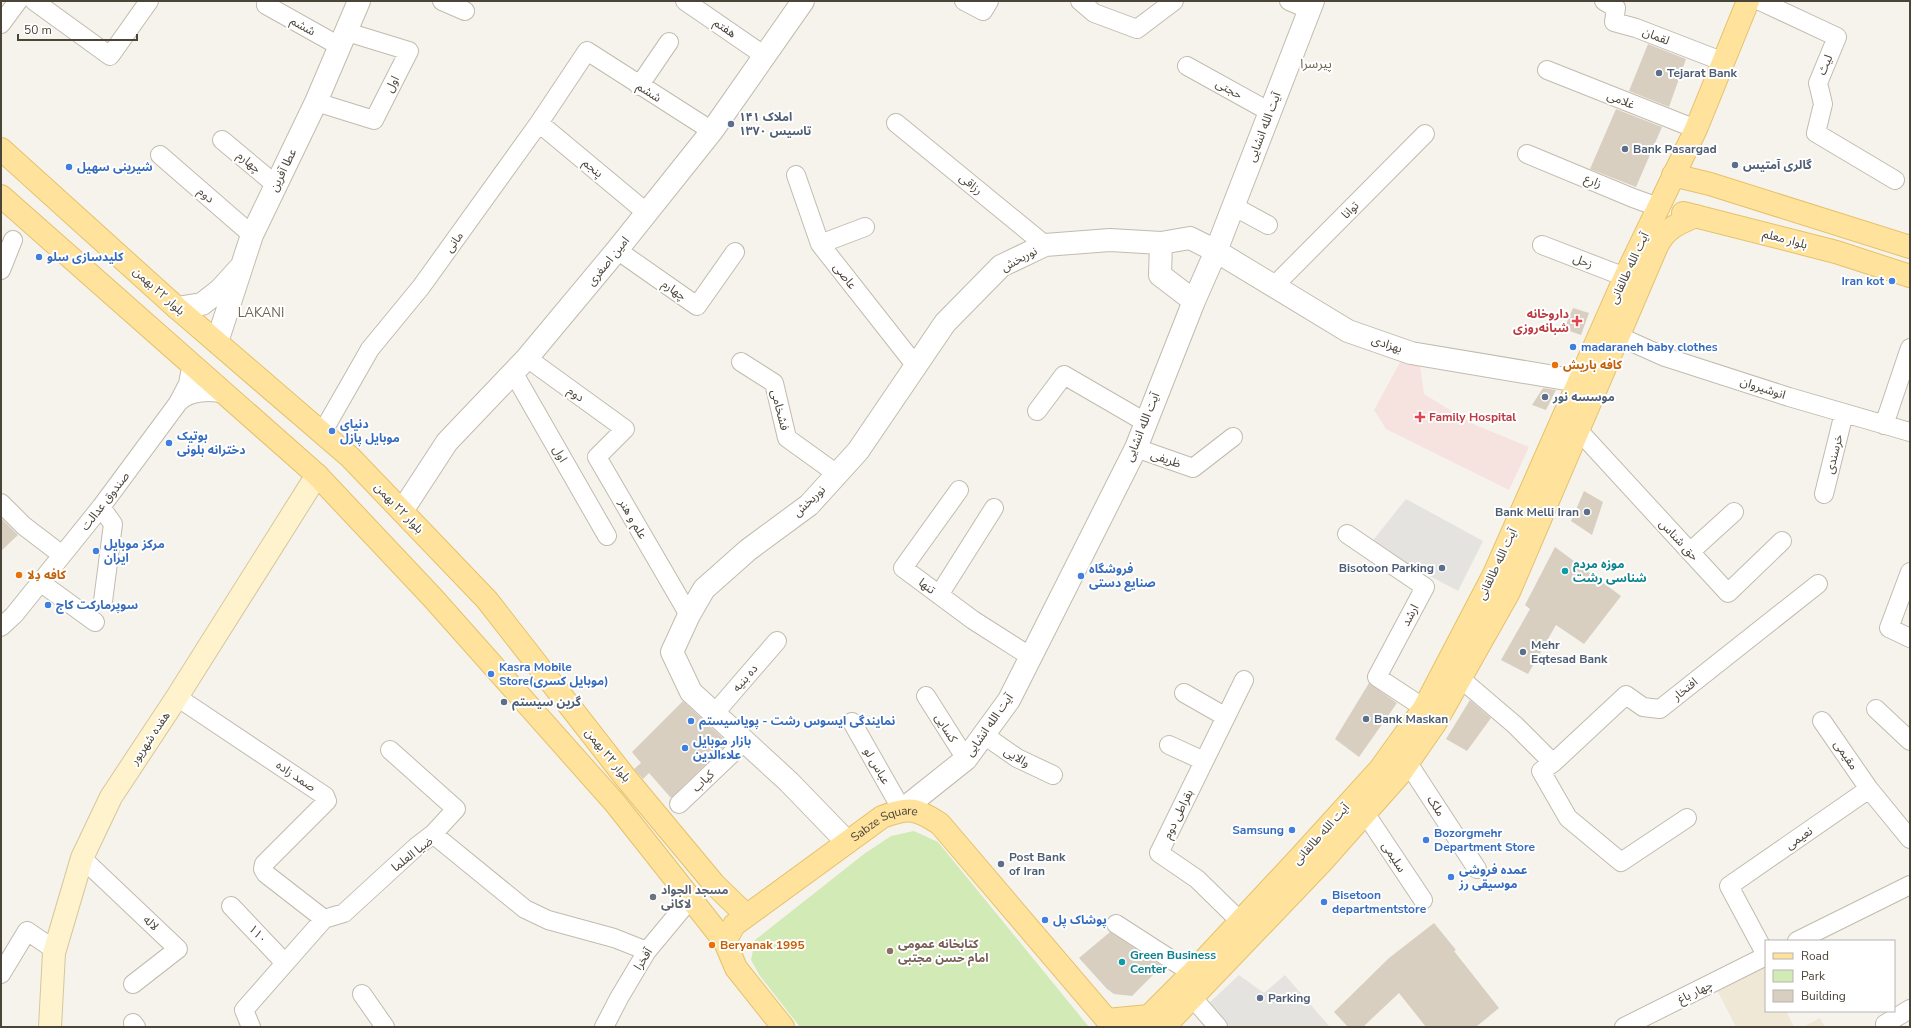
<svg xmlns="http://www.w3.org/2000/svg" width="1911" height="1028" font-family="'Nunito Sans','Noto Sans Arabic',sans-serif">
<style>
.education{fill:#efe8d6}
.medical{fill:#f6e3e0}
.green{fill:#d2eab5}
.parking{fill:#e5e3e0}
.building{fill:#d8cfc1}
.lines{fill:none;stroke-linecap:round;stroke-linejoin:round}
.minor-casing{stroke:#c2bbae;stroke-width:20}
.tertiary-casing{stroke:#c2bbae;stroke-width:24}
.secondary-casing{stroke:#d6c79b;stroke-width:24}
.primary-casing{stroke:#e6c16a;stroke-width:24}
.minor{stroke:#fff;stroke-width:18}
.tertiary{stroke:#fff;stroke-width:22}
.secondary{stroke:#fff3cd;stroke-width:22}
.primary{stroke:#ffe39c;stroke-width:22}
.service-dot{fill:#5c6f8a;stroke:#fff;stroke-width:1.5}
.shop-dot{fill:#3f7fe0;stroke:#fff;stroke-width:1.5}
.health-dot{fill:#e0444e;stroke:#fff;stroke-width:1.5}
.food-dot{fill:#e8710a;stroke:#fff;stroke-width:1.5}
.culture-dot{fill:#0f9aa8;stroke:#fff;stroke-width:1.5}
.worship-dot{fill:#6b7280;stroke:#fff;stroke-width:1.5}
.education-dot{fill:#8d6e63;stroke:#fff;stroke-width:1.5}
.labels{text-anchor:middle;stroke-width:4;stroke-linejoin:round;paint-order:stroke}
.street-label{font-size:12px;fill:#4b4439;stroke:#fff}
.service-label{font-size:12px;font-weight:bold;fill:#4e5e75;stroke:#fff;text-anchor:start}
.shop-label{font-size:12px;font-weight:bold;fill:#366cbe;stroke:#fff;text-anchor:start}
.health-label{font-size:12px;font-weight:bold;fill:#be3a42;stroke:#fff;text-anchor:end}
.food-label{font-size:12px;font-weight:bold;fill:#c56008;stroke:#fff;text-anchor:start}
.culture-label{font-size:12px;font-weight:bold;fill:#0d838f;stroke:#fff;text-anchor:start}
.worship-label{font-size:12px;font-weight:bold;fill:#5b616d;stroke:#fff;text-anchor:start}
.education-label{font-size:12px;font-weight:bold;fill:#785e54;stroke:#fff;text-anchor:start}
.neighbourhood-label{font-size:13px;fill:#6e6250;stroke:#fff}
</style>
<rect width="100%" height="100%" fill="#f6f3ec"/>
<!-- education -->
<path class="education" d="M1765,967L1766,1011H1786L1794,1027H1736L1717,990Z
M1820,1018L1825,1027H1802L1805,1026Z"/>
<!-- medical -->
<path class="medical" d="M1404,355L1419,359L1424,394L1473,424L1529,447L1509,490L1386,429L1374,410Z"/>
<!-- green -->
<path class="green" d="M914,831L938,842L1089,1027H800L760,976L751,960L755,940L864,854L891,836Z"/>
<!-- parking -->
<path class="parking" d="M1406,499L1483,541L1458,591L1370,544Z
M1239,975L1264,993L1285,975L1330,1027H1230L1209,1003Z"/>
<!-- building -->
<path class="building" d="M1648,44L1686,59L1669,107L1629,91Z
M1616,109L1662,127L1636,187L1590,169Z
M1573,308L1589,313L1581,335L1564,329Z
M1543,388L1556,390L1546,410L1532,405Z
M1584,491L1603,502L1592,535L1571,521Z
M1,518L18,535L1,551Z
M1555,547L1621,596L1584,644L1556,625L1528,674L1501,660L1530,609L1525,605Z
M1369,683L1397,703L1359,757L1335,739Z
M1470,700L1491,718L1467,751L1446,739Z
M683,701L728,743L671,798L649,773L643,779L634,769L641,763L632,752Z
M1434,923L1456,950L1454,951L1499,1008L1476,1027H1426L1399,993L1363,1027H1348L1334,1012L1389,958Z
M1110,932L1162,966L1132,996L1114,994L1107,989L1079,958Z"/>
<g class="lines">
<!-- minor casing -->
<g class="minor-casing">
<path id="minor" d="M34,1L110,56L149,1
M442,1L465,11
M685,1L765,56
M964,1L983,11L989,1
M1080,1L1094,13L1137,29L1174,1
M1289,1L1310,10
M1604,1L1616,8L1614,22L1636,28L1724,62
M1760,1L1837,37L1818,83L1823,104L1816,133L1895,180
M266,5L341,47
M1,24L18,1
M1187,66L1270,112
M1547,70L1696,129
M639,86L669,42
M316,102L374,120L409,51L347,32
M539,123L647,213
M896,123L1045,245
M222,140L276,185
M1527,154L1633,198L1658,207
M160,155L252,235
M796,175L820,244L916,366
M1233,206L1268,225
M820,244L865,227
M1542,245L1625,277
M617,250L697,306L735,252
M1,270L13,240
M1274,286L1425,134
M1618,336L1665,357L1789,397L1910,432
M527,358L625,429L597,457L689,615
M741,362L774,383L787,438L837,474
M513,372L607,536
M178,403C188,391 212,390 226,395
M1037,411L1064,375L1145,422
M1884,425L1910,348
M1579,431L1728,593L1782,541
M322,433L370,349L421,287L539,123L587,51L712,131
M1136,448L1193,468L1233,437
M959,490L903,568L973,620L1031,657
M1824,494L1844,413
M1,503L24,526L62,555
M101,507L113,524L103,601
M1347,534L1425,587L1377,677L1424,708
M1690,552L1734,512
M1910,572L1889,628L1910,638
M40,582L95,622
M939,595L994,508
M1,627L14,615L101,507L178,403L188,384L190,373L195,367
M1461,679L1515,725L1553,763
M1184,693L1226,717
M926,696L966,759
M177,697L325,796L327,801L264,864L263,869L266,874L324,919
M1876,709L1910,741
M714,714L777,641
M1822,721L1869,789L1910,839
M852,722L902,810
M984,735L1017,758L1053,775
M1169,745L1204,761
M390,750L456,809L433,834
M1408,763L1477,869
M679,804L744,742
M1365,813L1423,900
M1687,818L1621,862L1568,818L1541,771L1553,763L1626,695L1643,707L1660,709L1818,584
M82,858L178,949L133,984
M231,906L285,963
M1240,921L1197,879L1159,853L1244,680
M1116,924L1192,973
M1797,941L1910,885
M1766,955L1729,886L1869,789
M1,974L27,931L55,950
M362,994L385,1027
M1192,997L1218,1027
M133,1023L136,1027
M1885,1024L1910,1009
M251,1027L244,1010L324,919L344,913L416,847L433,834L525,909L548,920L614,938L647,951
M604,1027L619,998L647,951L691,898
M1624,1027L1766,956"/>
</g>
<!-- tertiary casing -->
<g class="tertiary-casing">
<path id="tertiary" d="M1161,243L1160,275L1194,301
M177,308L202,304L220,290L239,269
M217,342L252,235L316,102L359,1
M402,511L447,442L527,358L617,250L712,131L803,1
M902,810L966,759L1009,700L1136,448L1194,301L1216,251L1313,1
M847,842L789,782L691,692L672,652L689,615L704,589L748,550L809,505L858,451L945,323L1001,266L1045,245L1110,240L1161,243L1190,238L1216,251L1348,331L1411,353L1578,381"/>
</g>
<!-- secondary casing -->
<g class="secondary-casing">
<path id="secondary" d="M50,1027L54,953L82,858L111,797L177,697L317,475"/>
</g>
<!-- primary casing -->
<g class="primary-casing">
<g id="primary">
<path d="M1,149L177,308L350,457L487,600L625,777L714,884L746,915"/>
<path d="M1673,175L1710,184L1910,247"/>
<path d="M1,196L317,475L432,597L615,803L725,942"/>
<path d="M1683,213L1836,252L1910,276"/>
<path d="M1107,1020L1149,1016L1192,973L1302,855L1380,769L1424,708L1494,574L1625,277L1696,129L1748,1"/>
<path id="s1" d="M783,1027L736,968L725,942L734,925L882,817C909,807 916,808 940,824L1113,1027"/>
<path d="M1164,1027L1321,863L1400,774L1434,725L1509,592L1657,246C1666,228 1679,223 1696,216"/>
</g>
</g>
<!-- minor -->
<use href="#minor" class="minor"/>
<!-- tertiary -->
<use href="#tertiary" class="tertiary"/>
<!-- secondary -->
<use href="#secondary" class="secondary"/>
<!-- primary -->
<use href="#primary" class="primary"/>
</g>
<!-- markers -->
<g class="service-dot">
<circle cx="1659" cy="73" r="4"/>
<circle cx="731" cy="124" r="4"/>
<circle cx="1625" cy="149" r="4"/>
<circle cx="1735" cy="165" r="4"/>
<circle cx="1545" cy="397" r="4"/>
<circle cx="1587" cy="512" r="4"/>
<circle cx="1442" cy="568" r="4"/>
<circle cx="1523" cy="652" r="4"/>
<circle cx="504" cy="702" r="4"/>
<circle cx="1366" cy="719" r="4"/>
<circle cx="1001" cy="864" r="4"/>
<circle cx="1260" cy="998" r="4"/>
</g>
<g class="shop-dot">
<circle cx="69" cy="167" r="4"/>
<circle cx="39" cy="257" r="4"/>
<circle cx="1892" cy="281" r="4"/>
<circle cx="1573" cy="347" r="4"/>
<circle cx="332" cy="431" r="4"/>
<circle cx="169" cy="443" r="4"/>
<circle cx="96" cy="551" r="4"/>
<circle cx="1081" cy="576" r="4"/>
<circle cx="48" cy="605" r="4"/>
<circle cx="491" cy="674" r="4"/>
<circle cx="691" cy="721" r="4"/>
<circle cx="685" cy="748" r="4"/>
<circle cx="1292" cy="830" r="4"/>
<circle cx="1426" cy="840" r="4"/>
<circle cx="1451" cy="877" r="4"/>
<circle cx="1324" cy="902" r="4"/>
<circle cx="1045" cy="920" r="4"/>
</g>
<g class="health-dot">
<path d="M1575 315h4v4h4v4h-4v4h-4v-4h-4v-4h4z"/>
<path d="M1418 411h4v4h4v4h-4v4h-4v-4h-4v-4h4z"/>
</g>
<g class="food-dot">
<circle cx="1555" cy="365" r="4"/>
<circle cx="19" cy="575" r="4"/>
<circle cx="712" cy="945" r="4"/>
</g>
<g class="culture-dot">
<circle cx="1565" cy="571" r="4"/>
<circle cx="1122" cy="962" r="4"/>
</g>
<circle class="worship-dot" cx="653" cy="897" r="4"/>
<circle class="education-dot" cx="890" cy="951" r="4"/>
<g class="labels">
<!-- street labels -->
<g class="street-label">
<text transform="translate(303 26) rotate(29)" y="4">ششم</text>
<text transform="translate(725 28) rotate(34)" y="4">هفتم</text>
<text transform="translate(1656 36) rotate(22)" y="4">لقمان</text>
<text transform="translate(1825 65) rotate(-68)" y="4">لیث</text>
<text transform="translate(392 84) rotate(-63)" y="4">اول</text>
<text transform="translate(1229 89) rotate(29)" y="4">حجتی</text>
<text transform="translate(649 92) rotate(32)" y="4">ششم</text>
<text transform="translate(1621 100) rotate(22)" y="4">غلامی</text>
<text transform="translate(1264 127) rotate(-69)" y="4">آیت الله انشایی</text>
<text transform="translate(249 162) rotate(39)" y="4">چهارم</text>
<text transform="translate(593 168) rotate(40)" y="4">پنجم</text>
<text transform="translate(283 170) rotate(-64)" y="4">عطا آفرین</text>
<text transform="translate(1593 181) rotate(23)" y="4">زارع</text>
<text transform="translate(971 184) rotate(39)" y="4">رزاقی</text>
<text transform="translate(206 195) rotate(41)" y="4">دوم</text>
<text transform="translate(1350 210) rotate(-45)" y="4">توانا</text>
<text transform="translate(1785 239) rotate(15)" y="4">بلوار معلم</text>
<text transform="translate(454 242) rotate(-54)" y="4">مانی</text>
<text transform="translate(1019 259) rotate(-28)" y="4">نوربخش</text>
<text transform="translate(608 261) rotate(-51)" y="4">امین اصغری</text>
<text transform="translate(1583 261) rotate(21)" y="4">زحل</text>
<text transform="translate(1629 268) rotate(-65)" y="4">آیت الله طالقانی</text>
<text transform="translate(845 276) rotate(52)" y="4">عاصی</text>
<text transform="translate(674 290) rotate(35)" y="4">چهارم</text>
<text transform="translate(159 291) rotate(42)" y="4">بلوار ۲۲ بهمن</text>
<text transform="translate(1387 344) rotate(19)" y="4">بهزادی</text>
<text transform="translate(1763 388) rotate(18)" y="4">انوشیروان</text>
<text transform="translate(576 394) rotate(36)" y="4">دوم</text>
<text transform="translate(780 410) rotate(76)" y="4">فشخامی</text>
<text transform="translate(1142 427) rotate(-68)" y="4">آیت الله انشایی</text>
<text transform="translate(560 454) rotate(60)" y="4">اول</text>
<text transform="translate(1834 454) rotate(-76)" y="4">خرسندی</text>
<text transform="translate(1166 459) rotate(19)" y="4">ظریفی</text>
<text transform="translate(105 501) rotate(-52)" y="4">صندوق عدالت</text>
<text transform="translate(809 501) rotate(-43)" y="4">نوربخش</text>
<text transform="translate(399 508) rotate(46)" y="4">بلوار ۲۲ بهمن</text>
<text transform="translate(633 519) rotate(60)" y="4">علم و هنر</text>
<text transform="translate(1679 540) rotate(47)" y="4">حق شناس</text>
<text transform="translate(1497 564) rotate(-65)" y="4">آیت الله طالقانی</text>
<text transform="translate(927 586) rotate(37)" y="4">تنها</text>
<text transform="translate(1410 615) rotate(-62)" y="4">ارشد</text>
<text transform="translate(745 678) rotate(-49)" y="4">ده بنیه</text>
<text transform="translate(1685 689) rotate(-39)" y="4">افتخار</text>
<text transform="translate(989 725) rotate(-55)" y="4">آیت الله انشایی</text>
<text transform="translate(946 728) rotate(58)" y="4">کسایی</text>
<text transform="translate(150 738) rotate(-56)" y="4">هفده شهریور</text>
<text transform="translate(608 755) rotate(51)" y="4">بلوار ۲۲ بهمن</text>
<text transform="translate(1846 755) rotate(56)" y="4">مقیمی</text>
<text transform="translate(1017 757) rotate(30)" y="4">والایی</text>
<text transform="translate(877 766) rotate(60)" y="4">عباس لو</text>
<text transform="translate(296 776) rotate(34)" y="4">صمد زاده</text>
<text transform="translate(703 781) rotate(-44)" y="4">کیاب</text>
<text transform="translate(1436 806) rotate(57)" y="4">ملک</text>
<text transform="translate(1178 814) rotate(-64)" y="4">بقراطی دوم</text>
<text dy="4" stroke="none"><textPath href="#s1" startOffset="306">Sabze Square</textPath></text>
<text transform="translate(1321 834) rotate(-48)" y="4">آیت الله طالقانی</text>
<text transform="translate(1799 838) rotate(-35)" y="4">نعیمی</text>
<text transform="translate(412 854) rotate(-38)" y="4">ضیا العلما</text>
<text transform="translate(1394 857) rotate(57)" y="4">سلیمی</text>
<text transform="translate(151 923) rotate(43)" y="4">لاله</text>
<text transform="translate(258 934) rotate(46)" y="4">۱۱۰</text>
<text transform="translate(643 959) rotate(-57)" y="4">آفخرا</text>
<text transform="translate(1695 992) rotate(-26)" y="4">چهار باغ</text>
</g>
<!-- service labels -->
<g class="service-label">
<text x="1667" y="77">Tejarat Bank</text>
<text x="739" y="121">املاک ۱۴۱<tspan x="739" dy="14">تاسیس ۱۳۷۰</tspan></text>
<text x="1633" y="153">Bank Pasargad</text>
<text x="1743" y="169">گالری آمتیس</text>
<text x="1553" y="401">موسسه نور</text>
<text x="1579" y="516" text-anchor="end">Bank Melli Iran</text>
<text x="1434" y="572" text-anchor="end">Bisotoon Parking</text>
<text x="1531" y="649">Mehr<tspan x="1531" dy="14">Eqtesad Bank</tspan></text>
<text x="512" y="706">گرین سیستم</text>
<text x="1374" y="723">Bank Maskan</text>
<text x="1009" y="861">Post Bank<tspan x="1009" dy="14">of Iran</tspan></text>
<text x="1268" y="1002">Parking</text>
</g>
<!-- shop labels -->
<g class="shop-label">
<text x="77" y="171">شیرینی سهیل</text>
<text x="47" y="261">کلیدسازی سلو</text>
<text x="1884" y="285" text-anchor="end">Iran kot</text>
<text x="1581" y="351">madaraneh baby clothes</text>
<text x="340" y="428">دنیای<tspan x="340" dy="14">موبایل پازل</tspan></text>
<text x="177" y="440">بوتیک<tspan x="177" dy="14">دخترانه بلونی</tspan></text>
<text x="104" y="548">مرکز موبایل<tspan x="104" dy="14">ایران</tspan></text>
<text x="1089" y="573">فروشگاه<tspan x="1089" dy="14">صنایع دستی</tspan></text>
<text x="56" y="609">سوپرمارکت کاج</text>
<text x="499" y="671">Kasra Mobile<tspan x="499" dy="14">Store(موبایل کسری)</tspan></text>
<text x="699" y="725">نمایندگی ایسوس رشت - پویاسیستم</text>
<text x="693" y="745">بازار موبایل<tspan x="693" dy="14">علاءالدین</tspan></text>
<text x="1284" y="834" text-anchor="end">Samsung</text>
<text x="1434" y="837">Bozorgmehr<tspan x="1434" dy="14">Department Store</tspan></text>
<text x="1459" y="874">عمده فروشی<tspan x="1459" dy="14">موسیقی رز</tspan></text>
<text x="1332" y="899">Bisetoon<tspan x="1332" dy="14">departmentstore</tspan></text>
<text x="1053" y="924">پوشاک پل</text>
</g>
<!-- health labels -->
<g class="health-label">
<text x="1569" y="318">داروخانه<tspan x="1569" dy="14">شبانه‌روزی</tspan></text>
<text x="1429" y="421" text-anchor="start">Family Hospital</text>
</g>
<!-- food labels -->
<g class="food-label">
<text x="1563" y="369">کافه باریش</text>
<text x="27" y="579">کافه دِلا</text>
<text x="720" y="949">Beryanak 1995</text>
</g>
<!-- culture labels -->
<g class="culture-label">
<text x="1573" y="568">موزه مردم<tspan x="1573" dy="14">شناسی رشت</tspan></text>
<text x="1130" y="959">Green Business<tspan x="1130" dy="14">Center</tspan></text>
</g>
<!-- worship labels -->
<g class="worship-label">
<text x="661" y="894">مسجد الجواد<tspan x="661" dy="14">لاکانی</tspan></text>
</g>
<!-- education labels -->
<g class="education-label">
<text x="898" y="948">کتابخانه عمومی<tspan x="898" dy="14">امام حسن مجتبی</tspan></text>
</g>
<!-- neighbourhood labels -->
<g class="neighbourhood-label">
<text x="1316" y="68">پیرسرا</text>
<text x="261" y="317">LAKANI</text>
</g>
</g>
<!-- border -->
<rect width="1911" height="1028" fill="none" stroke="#4b4439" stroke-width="4"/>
<!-- legend -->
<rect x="1765" y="940" width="130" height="72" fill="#ffffff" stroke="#b7b4b0"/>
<rect x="1773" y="953" width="20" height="6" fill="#ffe39c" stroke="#b7b4b0"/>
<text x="1801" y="960" font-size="12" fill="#4b4439">Road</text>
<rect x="1773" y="970" width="20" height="12" fill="#d2eab5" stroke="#b7b4b0"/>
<text x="1801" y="980" font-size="12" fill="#4b4439">Park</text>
<rect x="1773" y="990" width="20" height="12" fill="#d8cfc1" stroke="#b7b4b0"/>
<text x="1801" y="1000" font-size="12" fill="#4b4439">Building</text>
<!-- scale -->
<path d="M18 34v6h119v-6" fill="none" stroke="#4b4439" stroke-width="2"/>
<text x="24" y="34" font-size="12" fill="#4b4439" stroke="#ffffff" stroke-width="3" paint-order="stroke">50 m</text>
</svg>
